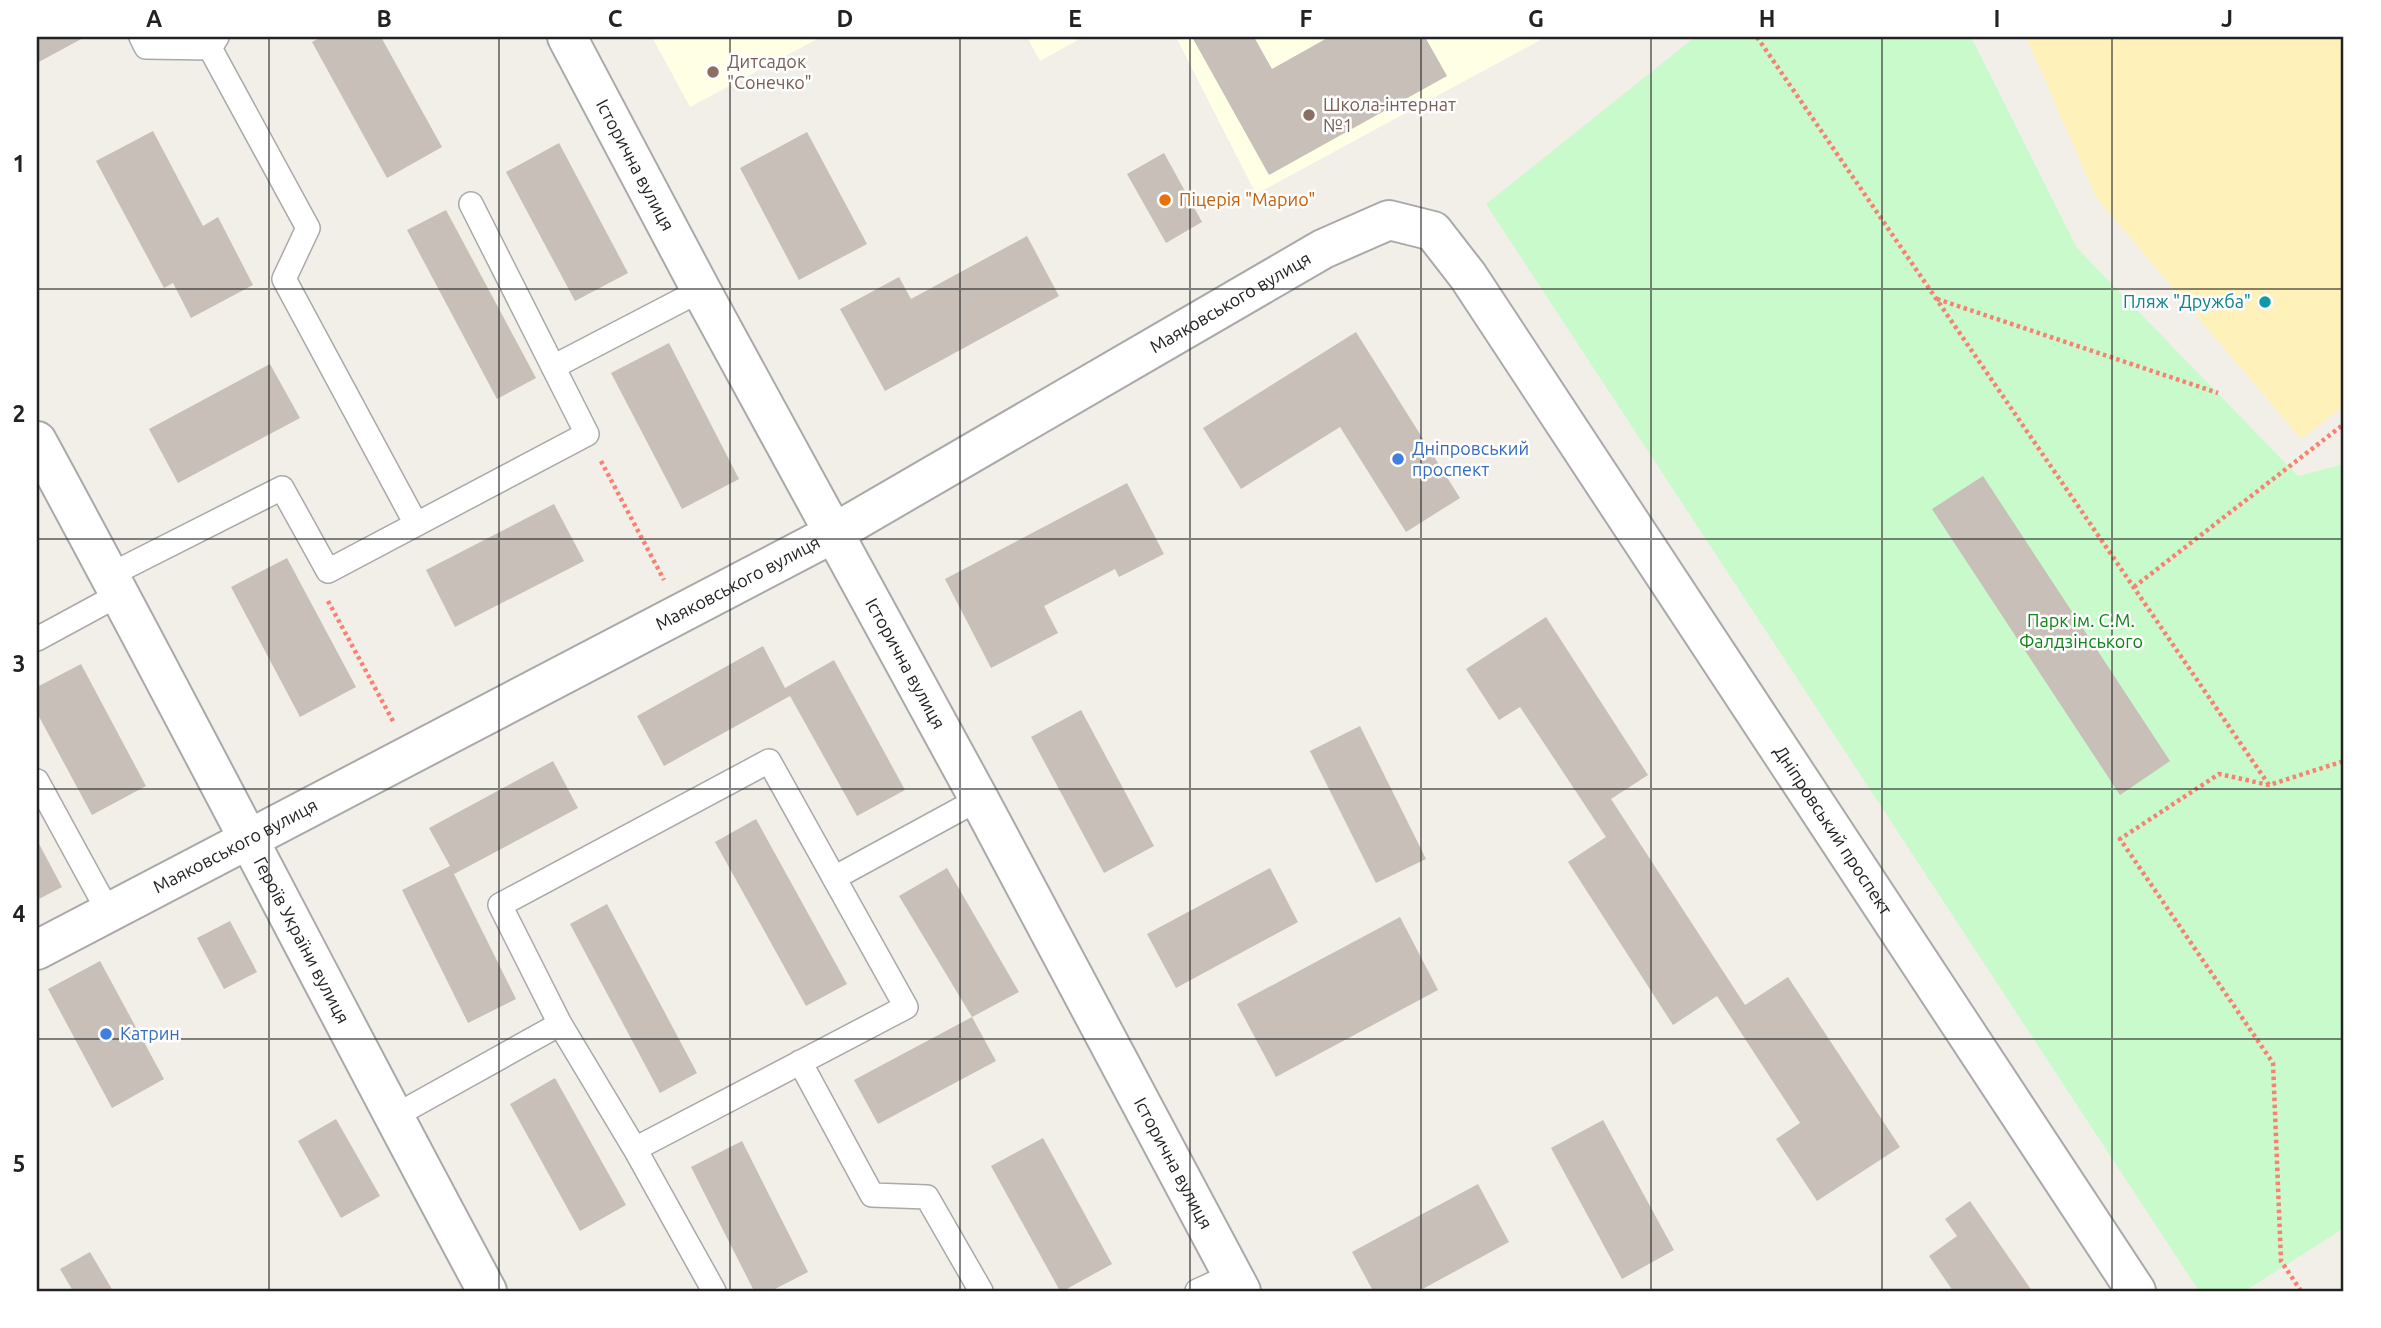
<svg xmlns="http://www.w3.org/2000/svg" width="2381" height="1328" font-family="Ubuntu,sans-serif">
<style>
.education{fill:#ffffe5}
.sand{fill:#fff1ba}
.park{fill:#c8facc}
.building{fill:#c7bfb8}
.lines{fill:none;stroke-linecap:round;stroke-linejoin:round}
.service-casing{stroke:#a9a9a9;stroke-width:26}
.minor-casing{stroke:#a9a9a9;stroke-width:42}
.path{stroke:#fa8072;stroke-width:4.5;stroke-dasharray:3.5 3.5;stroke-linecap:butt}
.service{stroke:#fff;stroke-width:23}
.minor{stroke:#fff;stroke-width:38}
.grid{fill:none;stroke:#222;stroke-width:2;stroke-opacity:0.55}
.education-dot{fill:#8d6e63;stroke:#fff;stroke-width:2.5}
.food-dot{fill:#e8710a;stroke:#fff;stroke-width:2.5}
.culture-dot{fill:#0f9aa8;stroke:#fff;stroke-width:2.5}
.shop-dot{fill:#3f7fe0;stroke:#fff;stroke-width:2.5}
.labels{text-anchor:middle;stroke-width:5;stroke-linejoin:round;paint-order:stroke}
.education-label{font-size:18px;fill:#785e54;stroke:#fff;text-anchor:start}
.street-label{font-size:18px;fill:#222;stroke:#fff}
.food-label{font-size:18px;fill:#c56008;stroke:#fff;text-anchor:start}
.culture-label{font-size:18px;fill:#0d838f;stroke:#fff;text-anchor:end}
.shop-label{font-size:18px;fill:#366cbe;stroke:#fff;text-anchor:start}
.park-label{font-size:18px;fill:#0c8416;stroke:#fff}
.neatline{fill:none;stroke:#222;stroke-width:2.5}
.grid-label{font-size:23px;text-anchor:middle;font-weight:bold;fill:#222}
</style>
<rect width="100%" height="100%" fill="#f2efe9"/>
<!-- education -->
<path class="education" d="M652,37H821L690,107Z
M1027,37H1083L1040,61Z
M1176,37H1546L1256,194Z"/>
<!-- sand -->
<path class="sand" d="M2026,37H2344V406L2301,439L2096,197Z"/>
<!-- park -->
<path class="park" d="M1695,37H1971L2077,248L2298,476L2344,464V1228L2245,1291H2199L1486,204Z"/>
<!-- building -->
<path class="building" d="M37,37H85L37,63Z
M321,37H381L442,147L387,178L312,42Z
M1192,37H1254L1272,69L1329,37H1425L1447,76L1269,175Z
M153,131L203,226L218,217L253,285L191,318L173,283L164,288L96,161Z
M807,132L867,244L799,280L740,168Z
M559,143L628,273L575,301L506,172Z
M1164,153L1202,222L1166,243L1127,174Z
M446,210L536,378L497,399L407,230Z
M1027,236L1059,296L885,391L840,309L899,277L911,299Z
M1356,332L1460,498L1406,532L1340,427L1241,489L1203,428Z
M669,343L739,479L682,509L611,373Z
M270,364L300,418L178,483L149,429Z
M1983,476L2170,761L2120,795L1932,509Z
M1127,483L1164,554L1119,577L1115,569L1044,606L1058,633L991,668L945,579Z
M554,504L584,561L455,627L426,570Z
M287,558L356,687L300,717L231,587Z
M1546,617L1648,775L1611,799L1745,1005L1788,977L1900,1147L1817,1201L1776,1139L1800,1123L1717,996L1673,1025L1568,862L1606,837L1520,707L1499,720L1466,669Z
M763,646L785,688L834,660L905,790L857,816L790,696L664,766L637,716Z
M81,664L146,786L92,815L37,713V687Z
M1081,710L1154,846L1104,873L1031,737Z
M1360,726L1426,859L1376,883L1310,751Z
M553,761L578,808L454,874L516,999L468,1023L402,890L450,866L429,828Z
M756,819L847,984L806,1006L715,842Z
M37,840L62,887L37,900Z
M947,868L1019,992L972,1017L996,1061L878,1124L854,1080L972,1017L899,896Z
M1270,868L1298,922L1176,988L1147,934Z
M607,904L697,1073L660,1093L570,924Z
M1400,917L1438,990L1276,1077L1237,1004Z
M230,921L257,972L224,989L197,938Z
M100,961L164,1079L112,1108L48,989Z
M555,1078L626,1205L580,1231L510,1104Z
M336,1119L380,1196L341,1218L298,1141Z
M1603,1120L1674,1250L1622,1279L1551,1148Z
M1043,1138L1112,1264L1063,1291H1060L991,1166Z
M742,1141L808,1272L771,1291H754L691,1167Z
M1478,1184L1509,1242L1419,1291H1373L1352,1252Z
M1970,1201L2032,1291H1953L1929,1256L1957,1236L1945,1219Z
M90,1252L113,1291H73L60,1269Z"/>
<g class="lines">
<!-- service casing -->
<g class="service-casing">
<path id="service" d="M141,37L146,47L210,48
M217,37L210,48L308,228L284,279L416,524
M553,367L701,290
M110,575L282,488L328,571L587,434L471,204
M37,639L120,594
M37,781L108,911
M834,878L979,799
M800,1062L872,1195L927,1197L981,1291
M393,1117L560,1024L500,905L769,761L906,1007L635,1149L560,1024
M635,1149L714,1291
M1197,1291L1232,1275"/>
</g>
<!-- minor casing -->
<g class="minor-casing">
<g id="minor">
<path id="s1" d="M567,37L701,290L979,799L1241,1291"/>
<path id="s2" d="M37,441C190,722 335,1009 487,1291"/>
<path id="s3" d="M37,950L834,533L1323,249L1389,220L1433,231L1468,276L2136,1291"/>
</g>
</g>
<!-- path -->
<path class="path" d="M1757,37L2269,785
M1937,299L2218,393
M601,461L664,580
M2134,587L2344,424
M328,601L394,723
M2301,1291L2281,1261L2273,1063L2120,839L2219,774L2269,785L2344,761"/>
<!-- service -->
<use href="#service" class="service"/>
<!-- minor -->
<use href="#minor" class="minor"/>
</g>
<!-- grid -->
<path class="grid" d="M269,37V1291M499,37V1291M730,37V1291M960,37V1291M1190,37V1291M1421,37V1291M1651,37V1291M1882,37V1291M2112,37V1291M37,289H2344M37,539H2344M37,789H2344M37,1039H2344"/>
<!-- markers -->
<g class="education-dot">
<circle cx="713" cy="72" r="7"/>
<circle cx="1309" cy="115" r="7"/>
</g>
<circle class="food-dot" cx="1165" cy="200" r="7"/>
<circle class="culture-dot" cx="2265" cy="302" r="7"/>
<g class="shop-dot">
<circle cx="1398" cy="459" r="7"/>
<circle cx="106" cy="1034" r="7"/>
</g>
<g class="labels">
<!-- education labels -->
<g class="education-label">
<text x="727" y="68">Дитсадок<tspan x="727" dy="21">"Сонечко"</tspan></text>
<text x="1323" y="111">Школа-інтернат<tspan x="1323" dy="21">№1</tspan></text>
</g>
<!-- street labels -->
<g class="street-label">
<text dy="6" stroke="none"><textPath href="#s1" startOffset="145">Історична вулиця</textPath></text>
<text dy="6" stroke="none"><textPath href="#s3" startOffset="1358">Маяковського вулиця</textPath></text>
<text dy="6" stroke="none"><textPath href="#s3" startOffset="791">Маяковського вулиця</textPath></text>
<text dy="6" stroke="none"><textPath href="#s1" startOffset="712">Історична вулиця</textPath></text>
<text dy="6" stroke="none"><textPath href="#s3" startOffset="2303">Дніпровський проспект</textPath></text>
<text dy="6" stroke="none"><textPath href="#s3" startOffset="224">Маяковського вулиця</textPath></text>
<text dy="6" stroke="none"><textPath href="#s2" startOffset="565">Героїв України вулиця</textPath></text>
<text dy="6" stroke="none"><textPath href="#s1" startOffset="1279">Історична вулиця</textPath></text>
</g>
<!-- food labels -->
<g class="food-label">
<text x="1179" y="206">Піцерія "Марио"</text>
</g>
<!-- culture labels -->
<g class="culture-label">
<text x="2251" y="308">Пляж "Дружба"</text>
</g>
<!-- shop labels -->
<g class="shop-label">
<text x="1412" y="455">Дніпровський<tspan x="1412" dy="21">проспект</tspan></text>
<text x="120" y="1040">Катрин</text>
</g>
<!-- park labels -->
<g class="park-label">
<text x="2081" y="627">Парк ім. С.М.<tspan x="2081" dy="21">Фалдзінського</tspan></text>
</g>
</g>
<!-- border -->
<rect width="2381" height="1328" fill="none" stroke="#ffffff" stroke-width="77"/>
<rect x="38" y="38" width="2304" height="1252" class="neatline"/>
<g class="grid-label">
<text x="154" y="27">A</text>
<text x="384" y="27">B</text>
<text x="615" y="27">C</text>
<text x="845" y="27">D</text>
<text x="1075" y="27">E</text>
<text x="1306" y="27">F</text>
<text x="1536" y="27">G</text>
<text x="1767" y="27">H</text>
<text x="1997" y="27">I</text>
<text x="2227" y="27">J</text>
<text x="19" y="172">1</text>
<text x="19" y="422">2</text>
<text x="19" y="672">3</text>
<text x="19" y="922">4</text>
<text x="19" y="1172">5</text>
</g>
</svg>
